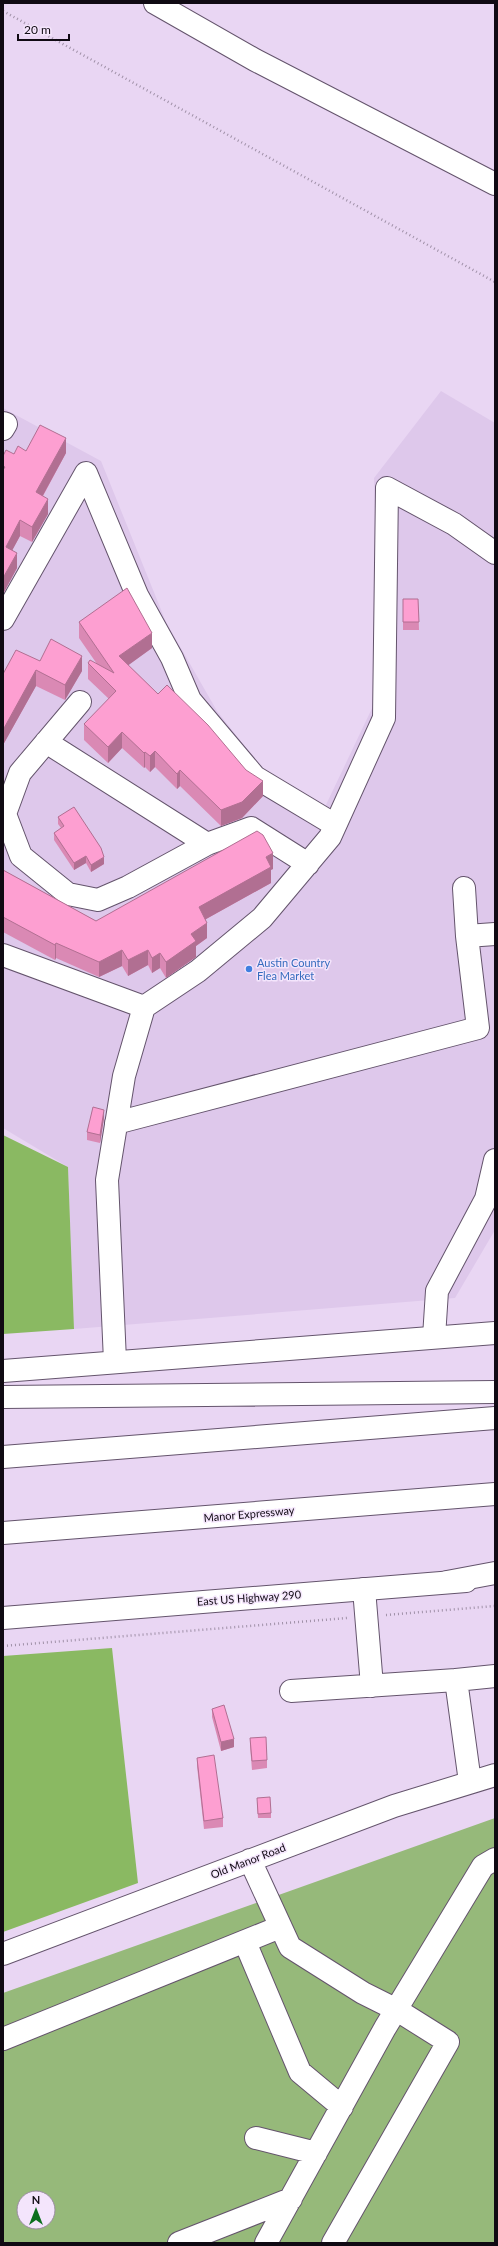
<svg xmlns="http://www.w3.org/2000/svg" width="498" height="2246" font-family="Lato,sans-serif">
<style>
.built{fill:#dec8eb}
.green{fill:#96b97a;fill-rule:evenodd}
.forest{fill:#8ab962}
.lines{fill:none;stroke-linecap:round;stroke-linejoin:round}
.minor-casing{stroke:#64546c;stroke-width:24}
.major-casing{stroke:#64546c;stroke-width:24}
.highway-casing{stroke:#64546c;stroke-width:24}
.path{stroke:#a091a8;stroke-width:2.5;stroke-dasharray:1 3;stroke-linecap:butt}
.minor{stroke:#fff;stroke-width:22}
.major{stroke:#fff;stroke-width:22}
.highway{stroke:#fff;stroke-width:22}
.wall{fill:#da89b4}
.shaded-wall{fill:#b16f92}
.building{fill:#fd9fd1;stroke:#b16f92}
.shop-dot{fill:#3f7fe0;stroke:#f4e5fc;stroke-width:1.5}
.labels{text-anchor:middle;stroke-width:3;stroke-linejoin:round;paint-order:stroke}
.shop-label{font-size:11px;fill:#366cbe;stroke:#f4e5fc;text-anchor:start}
.street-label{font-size:11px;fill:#100a13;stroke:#f4e5fc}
</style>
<rect width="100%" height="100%" fill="#e9d6f3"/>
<!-- built -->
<path class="built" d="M441,391L495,423V1230L455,1298L74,1329L68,1167L3,1128V408L101,461L166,622L217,711L269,777L324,809L375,702L379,664L374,478Z"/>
<!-- green -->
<path class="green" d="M495,1818V2243H3V1993ZM24,2198H48V2222H24Z"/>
<!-- forest -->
<path class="forest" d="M3,1135L68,1167L74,1329L3,1334Z
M112,1648L138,1883L3,1932V1656Z"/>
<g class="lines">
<!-- minor casing -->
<g class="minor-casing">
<path id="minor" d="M155,3L255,60L495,184
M3,423L6,424L3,429
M3,619L86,473L137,595L172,658L190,700L255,777L335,825
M80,702L20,773L5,814L21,856L68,894L98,900L128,887L207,844L251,828L308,864
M46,742L207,844
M467,936L495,934
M3,955L144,1007
M116,1123L478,1028L467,936L464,888
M434,1337L437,1291L486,1199L495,1160
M115,1361L107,1180L124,1076L144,1007L198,971L262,918L330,837L384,718L387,488L454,524L495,553
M364,1589L372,1686
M291,1691L456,1680
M470,1782L456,1680L495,1676
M250,1860L290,1947L363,1993L397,2010L448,2042L333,2243
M245,1942L300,2072L342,2107
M3,1954L394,1806L495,1775
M3,2039L280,1927
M256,2138L316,2153
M179,2243L291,2199
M266,2243L385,2028L483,1866L495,1859"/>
</g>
<!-- major casing -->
<g class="major-casing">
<path id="major" d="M3,1371L495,1333
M3,1618L466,1581"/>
</g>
<!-- highway casing -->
<g class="highway-casing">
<path id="highway" d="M3,1397L495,1392
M3,1457L495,1418
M3,1533L495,1494
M447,1582L495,1573"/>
</g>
<!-- path -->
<path class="path" d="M3,11L495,282
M386,1615L495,1606
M3,1646L347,1618"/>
<!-- minor -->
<use href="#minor" class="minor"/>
<!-- major -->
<use href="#major" class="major"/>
<!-- highway -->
<use href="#highway" class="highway"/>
</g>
<!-- wall -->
<path class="wall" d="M26,451L66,453L43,496L48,514L32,542L20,536L12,550L17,568L3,594V456Z
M403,599H418L419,630H403Z
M79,622L152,648L128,665L263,796L242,818L221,826L180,786L177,789L155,767L150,772L145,767L144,768L122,748L108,763L84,740V724L109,699L88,679V663L97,664L79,638Z
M40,661L82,671L65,700L36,686L3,745V674Z
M58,817L104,864L91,872L86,863L74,870L54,840V833L61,828L58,824Z
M273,869L271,870V883L206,919L207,938L196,946V957L166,978L160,968L152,973L148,965L128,976L122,966L99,977L56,958L55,960L3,932V870L96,921Z
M104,1118L100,1143L87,1140V1132Z
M212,1709L234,1747L221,1751L212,1717Z
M250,1738L267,1760V1768L252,1770L250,1746Z
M197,1758L223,1818V1827L204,1829L197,1766Z
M257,1802L271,1813V1818H258Z"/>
<!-- shaded-wall -->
<path class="shaded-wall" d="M66,438V453L36,508V492Z
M48,499V514L32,542V527Z
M20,520V536L6,562V547Z
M17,553V568L3,594V578Z
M152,633V648L119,672V656Z
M82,656V671L65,700V685Z
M36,670V686L3,745V730Z
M122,732V748L108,763V747Z
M155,751V767L150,772V756Z
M145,752V767L144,768V753Z
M180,770V786L177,789V774Z
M263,781V796L242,818L221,826V810Z
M273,853V869L271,870V883L199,923V907L266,857Z
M86,856V863L74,870V863Z
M104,857V864L91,872V865Z
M207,923V938L196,946V957L166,978V962L191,934Z
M56,943V958L55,960V945Z
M122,950V966L99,977V962Z
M148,950V965L128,976V960Z
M160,953V968L152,973V958Z
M104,1110V1118L100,1143V1135Z
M234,1739V1747L221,1751V1742Z"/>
<!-- building -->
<path class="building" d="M40,425L66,438L36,492L48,499L32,527L20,520L6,547L17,553L3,578V470L5,467L3,466V456L6,450L14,454L18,446L26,451Z
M127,588L152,633L119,656L158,694L167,685L208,725L246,770L263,781L242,802L221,810L180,770L177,774L155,751L150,756L145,752L144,753L122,732L108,747L84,724L116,691L88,663L90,660L114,673L79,622Z
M403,599H418L419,622H403Z
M51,639L82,656L65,685L36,670L3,730V674L16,650L40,661Z
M74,807L101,848L104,857L91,865L86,856L74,863L54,833L64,826L58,817Z
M257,831L263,835L273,853L266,857L271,867L199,907L207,923L191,934L196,941L166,962L160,953L152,958L148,950L128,960L122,950L99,962L56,943L55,945L3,917V870L96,921Z
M93,1107L104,1110L100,1135L87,1132Z
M224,1705L234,1739L221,1742L212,1709Z
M266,1737L267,1760L252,1761L250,1738Z
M214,1755L223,1818L204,1821L197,1758Z
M270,1797L271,1813L258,1814L257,1798Z"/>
<!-- markers -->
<circle class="shop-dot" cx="249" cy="969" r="4"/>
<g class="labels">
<!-- shop labels -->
<g class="shop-label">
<text x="257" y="967">Austin Country<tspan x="257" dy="13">Flea Market</tspan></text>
</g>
<!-- street labels -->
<g class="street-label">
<text transform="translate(249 1514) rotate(-5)" y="4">Manor Expressway</text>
<text transform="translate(249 1598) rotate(-4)" y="4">East US Highway 290</text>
<text transform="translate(248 1861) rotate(-21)" y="4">Old Manor Road</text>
</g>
</g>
<!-- border -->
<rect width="498" height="2246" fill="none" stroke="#100a13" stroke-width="8"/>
<!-- north arrow -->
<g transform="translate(36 2210)"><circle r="19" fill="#f4e5fc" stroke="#998d9f"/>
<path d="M0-3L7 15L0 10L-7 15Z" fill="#0c6f1e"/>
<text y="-6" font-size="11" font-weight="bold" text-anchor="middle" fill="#100a13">N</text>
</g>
<!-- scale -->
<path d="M18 34v6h51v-6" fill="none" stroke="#100a13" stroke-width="2"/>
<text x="24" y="34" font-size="12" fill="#100a13" stroke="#f4e5fc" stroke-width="3" paint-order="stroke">20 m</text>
</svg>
